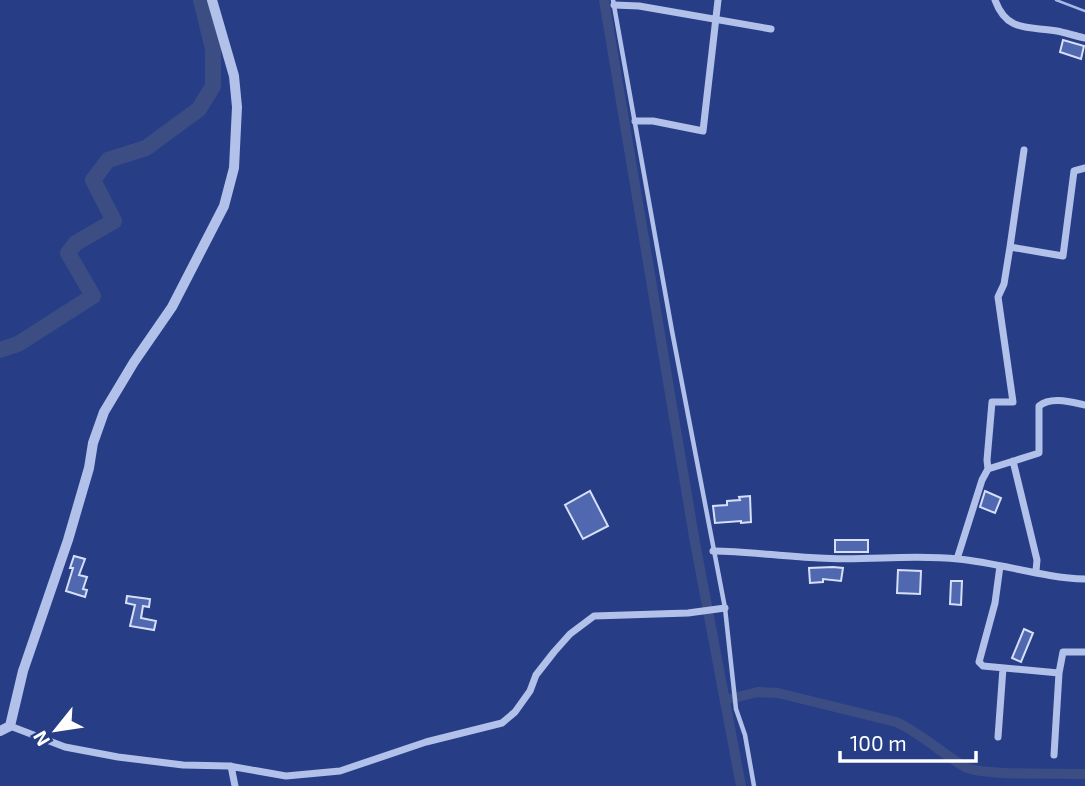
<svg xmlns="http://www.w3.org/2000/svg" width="1085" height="786" font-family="'Exo 2',sans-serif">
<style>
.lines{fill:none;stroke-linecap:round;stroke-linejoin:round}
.stream{stroke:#a7b9e9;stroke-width:2.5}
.canal{stroke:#3c4d83;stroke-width:10}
.river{stroke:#3c4d83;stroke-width:16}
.building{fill:#4f68af;stroke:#d6dff7;stroke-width:2}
.service{stroke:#b2c1e9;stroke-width:4.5}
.minor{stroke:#b2c1e9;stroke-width:7}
.tertiary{stroke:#b2c1e9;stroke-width:10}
</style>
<rect width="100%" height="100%" fill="#273e87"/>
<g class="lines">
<!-- stream -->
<path class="stream" d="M1056,0L1085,11"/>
<!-- canal -->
<path class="canal" d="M604,0L694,537L741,786
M725,700L758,692L778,693L896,722C921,733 941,753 965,767C981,776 1061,773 1085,774"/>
<!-- river -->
<path class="river" d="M0,350L18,344L93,296L68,253L76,243L114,221L93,180L108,160L146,148L199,109L213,86V49L201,0"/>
</g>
<!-- building -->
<path class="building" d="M1063,40L1084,46L1081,59L1060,52Z
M590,491L608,526L583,539L565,505Z
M985,491L1001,498L995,513L980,507Z
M750,496L751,522L741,523V521L715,523L713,506L727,505V501L740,500L739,497Z
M835,540H868V552H835Z
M74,556L85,559L79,575L87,577L83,589L87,590L85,597L66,591L73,568H70Z
M833,567L843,568L841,581L823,579V582L810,583L809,568Z
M898,570L921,571L920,594L897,593Z
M951,581H962L961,605L950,604Z
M127,596L150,599L149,607L143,606L141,618L156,621L154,630L130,626L135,605L126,603Z
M1024,629L1033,633L1021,662L1012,658Z"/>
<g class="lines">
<!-- service -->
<path class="service" d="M613,0L672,331L725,608L736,709L745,735L754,786"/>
<!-- minor -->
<path class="minor" d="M995,0C1007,33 1029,26 1057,31C1066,33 1076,36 1085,38
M614,5L639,6L771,29
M635,121H653L703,131L718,0
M1010,247L1024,150
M1013,461L1037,560L1036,571
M988,469L987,460L992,402H1013L998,297L1004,284L1010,247L1063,256L1074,171L1085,168
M713,551C749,551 784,557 819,558C865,561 912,554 958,559C1001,563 1043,578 1085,579
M957,559L982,480L988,469L1039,453V406C1051,396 1071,402 1085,405
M1000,566L995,603L979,662L983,666L1059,673L1054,755
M1059,673L1063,652H1085
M10,726L65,747L118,757L183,765L229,766L286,776L340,771L426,742L502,723L515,712L530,691L536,675L554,652L570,634L594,616L688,613L725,608
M998,737L1003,668
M231,766L235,786"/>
<!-- tertiary -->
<path class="tertiary" d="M0,731L10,726L23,671L68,540L89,468L93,443L104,412L134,362L172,307L224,206L234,168L237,107L234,76L212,0"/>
</g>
<!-- north arrow -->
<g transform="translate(56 730) rotate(240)" stroke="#273e87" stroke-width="5" paint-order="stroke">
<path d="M0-5L12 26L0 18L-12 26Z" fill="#ffffff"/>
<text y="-10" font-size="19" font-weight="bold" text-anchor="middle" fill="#ffffff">N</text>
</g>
<!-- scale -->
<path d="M840 751v10h136v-10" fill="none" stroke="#ffffff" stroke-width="3.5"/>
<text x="850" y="751" font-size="21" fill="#ffffff" stroke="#273e87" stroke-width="5" paint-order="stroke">100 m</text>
</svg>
